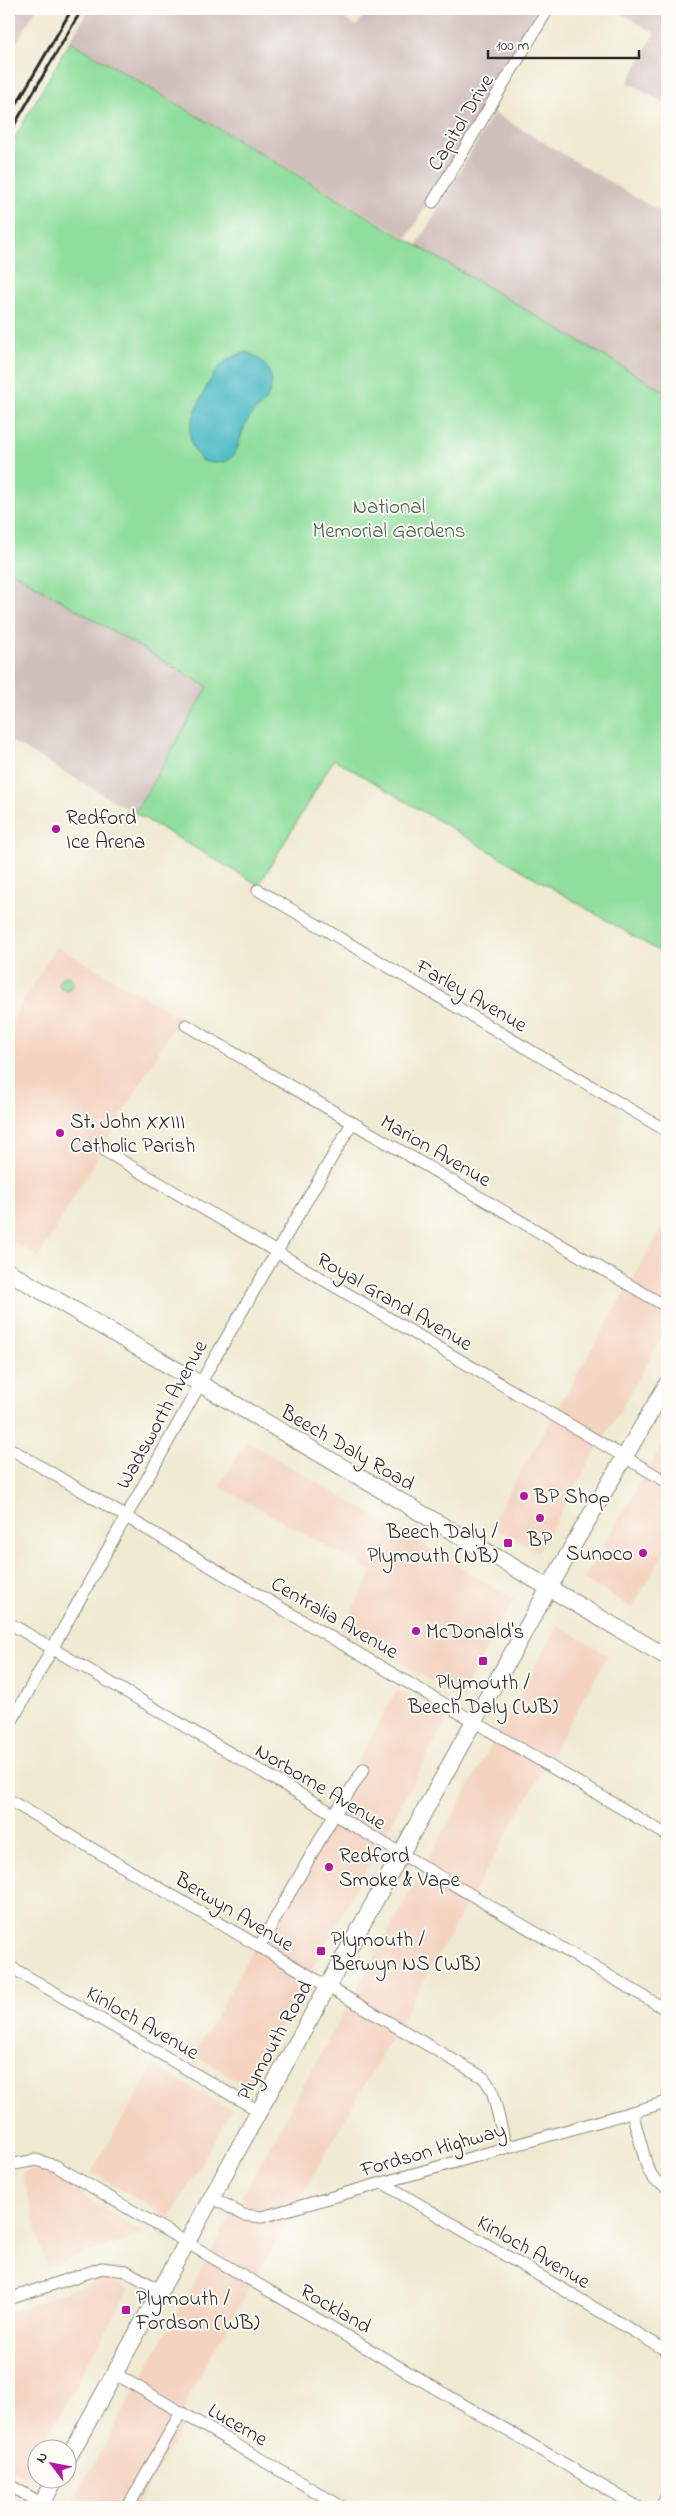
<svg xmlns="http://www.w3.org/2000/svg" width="676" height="2516" font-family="'Indie Flower',sans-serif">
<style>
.built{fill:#f4d3c0}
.industrial{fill:#d0c0bc}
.green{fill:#90de9d;stroke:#5e8464}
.water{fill:#4dbbc5;stroke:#3c7378}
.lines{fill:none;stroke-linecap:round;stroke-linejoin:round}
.minor-casing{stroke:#8d8a7e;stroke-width:13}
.secondary-casing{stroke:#8d8a7e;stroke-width:18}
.minor{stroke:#fff;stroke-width:11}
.secondary{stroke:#fff;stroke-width:16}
.rail{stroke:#2b2b2b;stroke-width:3}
.poi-dot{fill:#b5179e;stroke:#fdfcf7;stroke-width:2}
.labels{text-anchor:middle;stroke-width:4;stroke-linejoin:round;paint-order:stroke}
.street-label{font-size:21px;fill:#2b2b2b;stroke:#fdfcf7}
.park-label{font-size:21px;fill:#49614d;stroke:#fdfcf7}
.poi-label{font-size:21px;fill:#2b2b2b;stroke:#fdfcf7;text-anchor:start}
</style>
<rect width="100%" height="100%" fill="#fdfcf7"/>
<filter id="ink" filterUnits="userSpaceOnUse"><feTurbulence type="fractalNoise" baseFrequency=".02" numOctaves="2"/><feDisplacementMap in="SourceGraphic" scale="10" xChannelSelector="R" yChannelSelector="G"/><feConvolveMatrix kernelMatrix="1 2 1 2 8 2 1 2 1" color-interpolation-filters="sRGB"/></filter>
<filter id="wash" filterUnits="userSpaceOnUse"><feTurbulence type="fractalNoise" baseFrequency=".0096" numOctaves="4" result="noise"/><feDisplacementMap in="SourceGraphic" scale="20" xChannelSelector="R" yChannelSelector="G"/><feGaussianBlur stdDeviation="1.12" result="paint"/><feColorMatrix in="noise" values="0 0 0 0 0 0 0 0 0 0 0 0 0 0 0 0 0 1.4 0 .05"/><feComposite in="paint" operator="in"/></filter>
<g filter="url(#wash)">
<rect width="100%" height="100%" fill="#efead1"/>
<!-- built -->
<path class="built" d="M56,946L179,1017L39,1257L9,1240V1026Z
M667,1220V1329L538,1552L490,1525Z
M667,1436V1548L632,1608L584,1579Z
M247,1441L514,1599L460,1697L342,1629L373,1572L219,1486Z
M558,1625L608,1655L187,2398L184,2423L136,2507H74L71,2505Z
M397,1690L448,1718L248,2087L194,2055Z
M154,2066L232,2110L170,2218L91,2173Z
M35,2169L68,2185L145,2234L46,2267L22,2172Z
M106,2277L129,2289L41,2448H38L37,2454L25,2477L9,2467V2313Z"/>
<!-- industrial -->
<path class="industrial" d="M9,9H36L9,56Z
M89,9H328L357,26L367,9H540L407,238L70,41Z
M613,9H667V105L628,82L655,33Z
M494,113L667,216V393L416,247Z
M9,570L208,687L135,813L9,740Z"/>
<!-- green -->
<path class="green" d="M70,41L667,393V956L334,759L259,885L135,813L208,687L9,570V148Z
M59 983a7 7 0 1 1 14 0a7 7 0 1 1-14 0Z"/>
<!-- water -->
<path class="water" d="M246,352C268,360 280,381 264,403C259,409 252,412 248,420C234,444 243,470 202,461C196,453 190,445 190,434C189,419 208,382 217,370C224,360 235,356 246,352Z"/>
</g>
<g filter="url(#ink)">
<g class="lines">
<!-- minor casing -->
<g class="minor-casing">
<path id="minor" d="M433,202L548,9
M258,890L667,1131
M186,1025L667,1307
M105,1151L667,1482
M9,1448L667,1835
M9,1623L667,2010
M9,1726L213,1361L352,1123
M9,1800L484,2078L492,2090L506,2147
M259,1947L334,1815L364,1769
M9,1966L259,2111
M632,2112L648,2170L655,2180L667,2187
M9,2165L36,2160L56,2166L638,2507
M383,2183L667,2351
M212,2197L243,2215L262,2217L667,2102
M9,2299L102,2268L126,2271L160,2290
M114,2373L342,2507
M9,2485L48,2507
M128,2507L181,2412
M661,2507L667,2496"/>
</g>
<!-- secondary casing -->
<g class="secondary-casing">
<path id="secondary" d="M9,1272L667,1657
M68,2458L474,1721L575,1542L667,1384
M40,2507L56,2478"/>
</g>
<!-- minor -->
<use href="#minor" class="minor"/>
<!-- secondary -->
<use href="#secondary" class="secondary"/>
<!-- rail -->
<path class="rail" d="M9,117L72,9
M9,134L82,9"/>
</g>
</g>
<!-- markers -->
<g class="poi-dot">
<circle cx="56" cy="829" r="5"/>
<circle cx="60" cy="1133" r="5"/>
<circle cx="524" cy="1496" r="5"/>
<circle cx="540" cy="1518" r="5"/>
<rect x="503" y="1538" width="10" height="10" rx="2.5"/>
<circle cx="643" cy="1553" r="5"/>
<circle cx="416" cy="1631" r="5"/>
<rect x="478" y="1656" width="10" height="10" rx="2.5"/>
<circle cx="329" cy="1867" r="5"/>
<rect x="316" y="1946" width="10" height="10" rx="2.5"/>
<rect x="121" y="2305" width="10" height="10" rx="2.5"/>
</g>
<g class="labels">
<!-- street labels -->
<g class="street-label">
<text transform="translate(460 122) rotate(-59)" y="7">Capitol Drive</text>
<text transform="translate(472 995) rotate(30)" y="7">Farley Avenue</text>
<text transform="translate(436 1150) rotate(30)" y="7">Marion Avenue</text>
<text transform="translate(395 1301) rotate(30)" y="7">Royal Grand Avenue</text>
<text transform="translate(161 1414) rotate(-61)" y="7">Wadsworth Avenue</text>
<text transform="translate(348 1447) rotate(30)" y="7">Beech Daly Road</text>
<text transform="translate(335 1617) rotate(30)" y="7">Centralia Avenue</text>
<text transform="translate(321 1786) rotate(31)" y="7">Norborne Avenue</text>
<text transform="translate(235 1911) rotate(31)" y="7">Berwyn Avenue</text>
<text transform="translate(143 2022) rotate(30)" y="7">Kinloch Avenue</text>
<text transform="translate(274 2040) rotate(-61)" y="7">Plymouth Road</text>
<text transform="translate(433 2149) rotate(-16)" y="7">Fordson Highway</text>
<text transform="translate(534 2251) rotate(30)" y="7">Kinloch Avenue</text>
<text transform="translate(336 2308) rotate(30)" y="7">Rockland</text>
<text transform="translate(238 2424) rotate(30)" y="7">Lucerne</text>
</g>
<!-- park labels -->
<g class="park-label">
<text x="389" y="513">National<tspan x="389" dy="24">Memorial Gardens</tspan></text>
</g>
<!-- poi labels -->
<g class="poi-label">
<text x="66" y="824">Redford<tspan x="66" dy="24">Ice Arena</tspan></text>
<text x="70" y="1128">St. John XXIII<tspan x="70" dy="24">Catholic Parish</tspan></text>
<text x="534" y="1503">BP Shop</text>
<text x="498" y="1538" text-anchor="end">Beech Daly /<tspan x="498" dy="24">Plymouth (NB)</tspan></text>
<text x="540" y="1546" text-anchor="middle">BP</text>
<text x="633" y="1560" text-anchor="end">Sunoco</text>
<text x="426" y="1638">McDonald's</text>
<text x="483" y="1689" text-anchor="middle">Plymouth /<tspan x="483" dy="24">Beech Daly (WB)</tspan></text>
<text x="339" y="1862">Redford<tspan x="339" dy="24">Smoke &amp; Vape</tspan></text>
<text x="331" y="1946">Plymouth /<tspan x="331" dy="24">Berwyn NS (WB)</tspan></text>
<text x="136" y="2305">Plymouth /<tspan x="136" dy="24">Fordson (WB)</tspan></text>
</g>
</g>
<!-- margin -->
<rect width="676" height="2516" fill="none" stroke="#fdfcf7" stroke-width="30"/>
<!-- north arrow -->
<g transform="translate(52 2464) rotate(302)"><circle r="24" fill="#fdfcf7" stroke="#a9a8a5"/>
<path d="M0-4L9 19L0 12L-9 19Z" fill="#b5179e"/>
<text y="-8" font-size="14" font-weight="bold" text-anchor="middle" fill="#2b2b2b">N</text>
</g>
<!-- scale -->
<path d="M488 50v8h151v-8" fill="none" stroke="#2b2b2b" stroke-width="2.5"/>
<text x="496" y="50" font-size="15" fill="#2b2b2b" stroke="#fdfcf7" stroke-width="4" paint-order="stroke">100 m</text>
</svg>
